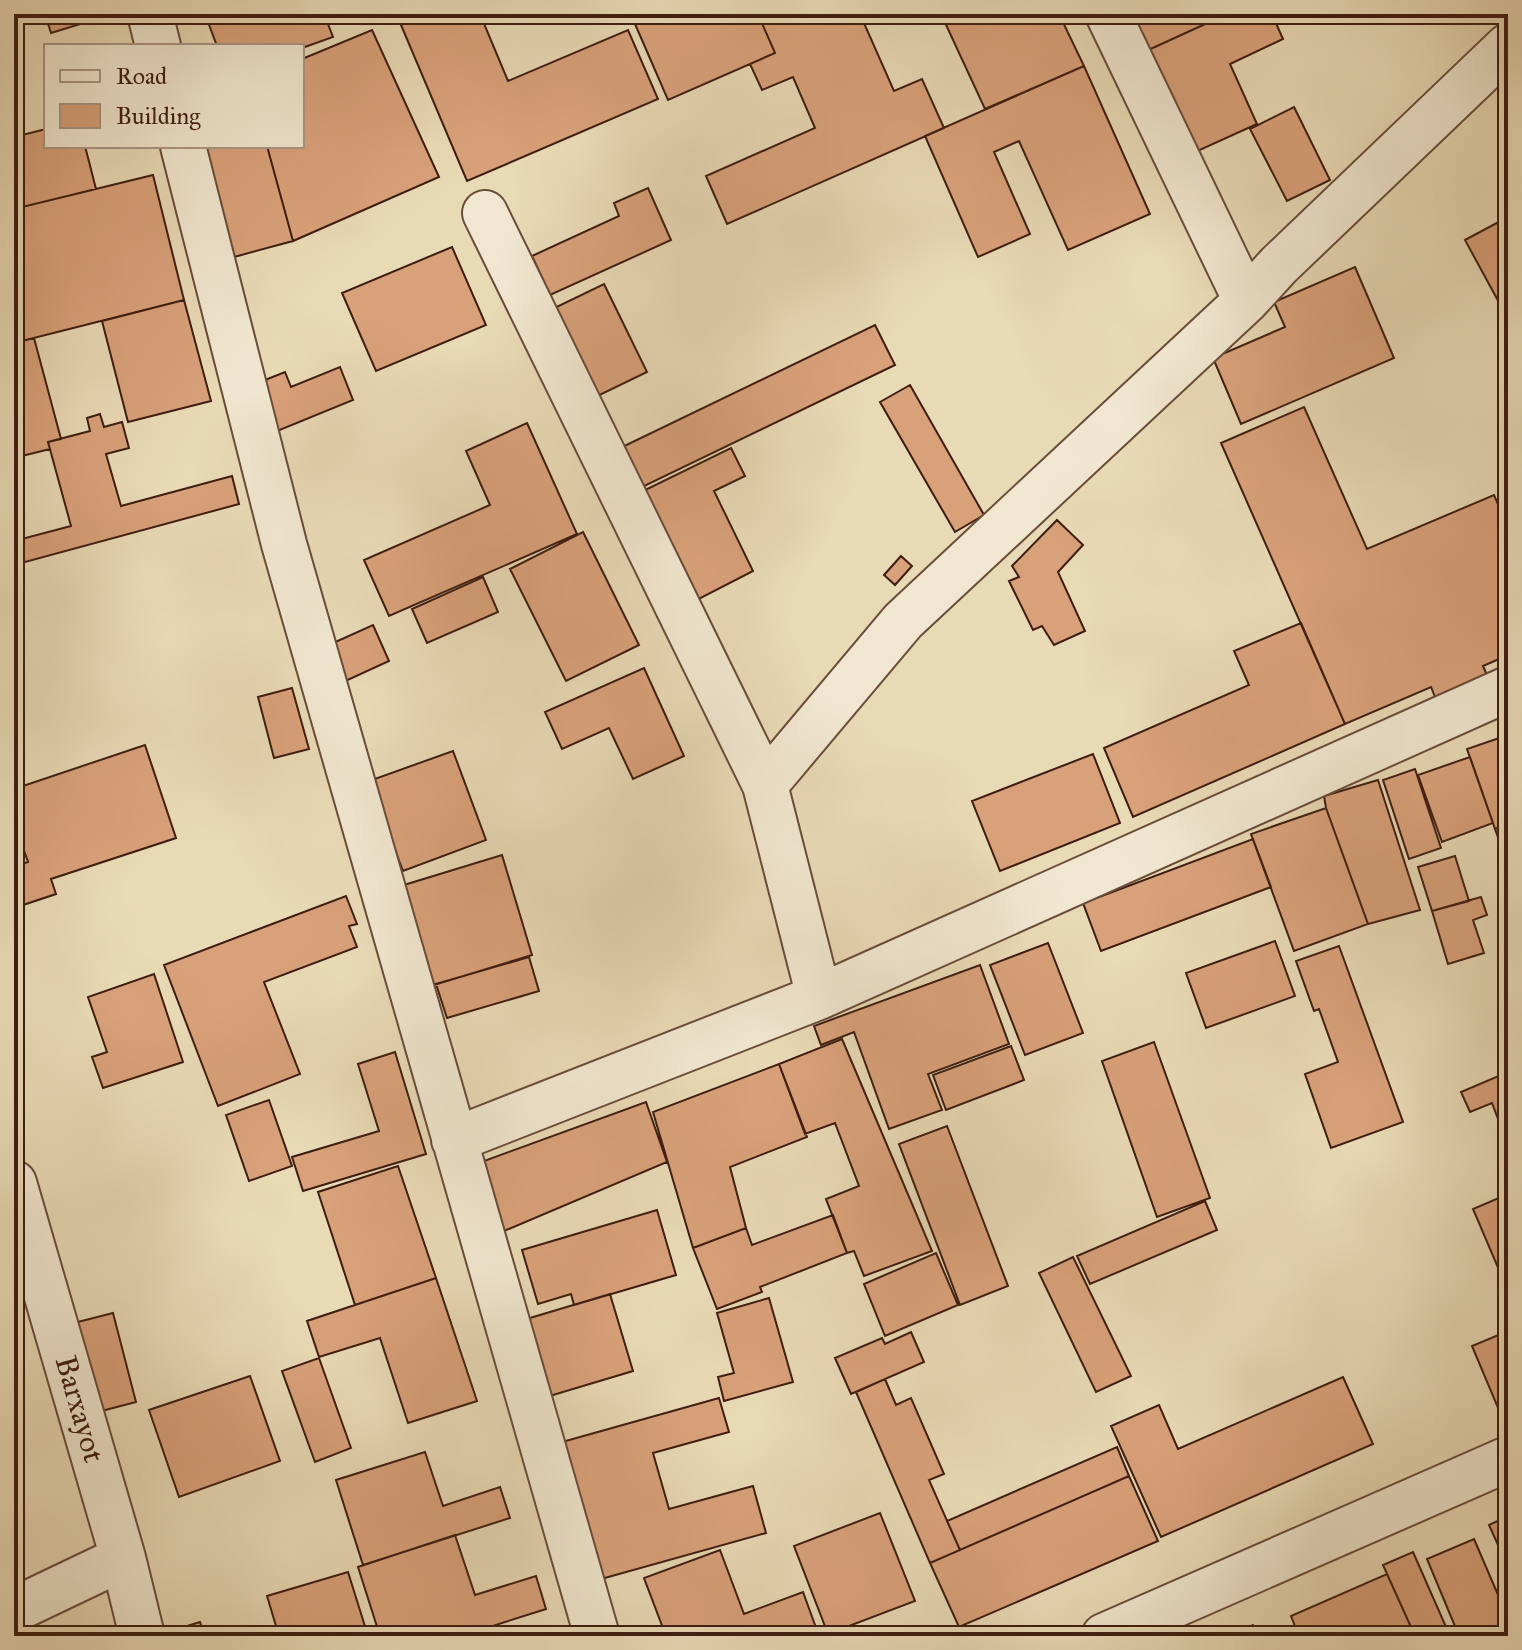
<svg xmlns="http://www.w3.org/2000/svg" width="1522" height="1650" font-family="'IM FELL Great Primer',serif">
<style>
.building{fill:#d9a17a;stroke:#3e1d11;stroke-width:2}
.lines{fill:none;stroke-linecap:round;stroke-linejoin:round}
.minor-casing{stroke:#694c3a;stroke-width:48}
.minor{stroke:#f1e7d0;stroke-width:44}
.labels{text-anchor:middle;stroke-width:8;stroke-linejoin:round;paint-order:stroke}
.street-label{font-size:30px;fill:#3e1d11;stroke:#f1e7d0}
</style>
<rect width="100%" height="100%" fill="#e9dab6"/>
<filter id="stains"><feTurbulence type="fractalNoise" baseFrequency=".0025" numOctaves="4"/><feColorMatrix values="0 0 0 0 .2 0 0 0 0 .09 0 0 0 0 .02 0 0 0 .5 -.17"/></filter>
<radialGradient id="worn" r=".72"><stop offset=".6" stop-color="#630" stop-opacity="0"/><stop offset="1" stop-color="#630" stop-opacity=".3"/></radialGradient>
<!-- building -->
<path class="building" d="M45,14H113L51,33Z
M205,14H324L333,37L302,48V46H217Z
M426,14H480L508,81L628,30L658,99L467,181L401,25Z
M657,14H711L714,21L731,14H758L775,53L668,100L635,24Z
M758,14H860L894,91L922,79L944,128L727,224L706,176L815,128L793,77L762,90L750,64L775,53Z
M941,14H1059L1084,66L985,109Z
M1126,14H1227L1144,52Z
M1227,14H1272L1283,39L1230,64L1257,124L1191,154L1144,52Z
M372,30L439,177L293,241L267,146H302V59Z
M1084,66L1150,214L1068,250L1019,141L994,152L1030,234L978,257L925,136Z
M1294,107L1330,180L1287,201L1250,129Z
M46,129V146H85L96,189L14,209V137Z
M191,146H267L293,241L223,260Z
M153,175L184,300L14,343V249L19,247L14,226V209Z
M648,188L671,240L550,295L532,256L619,216L614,203Z
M1508,217V319L1465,240Z
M452,247L486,325L376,371L342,293Z
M1355,267L1394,358L1241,424L1213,358L1285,327L1274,302Z
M604,284L647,372L581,404L538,316Z
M184,300L211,401L128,422L102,321Z
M875,325L895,365L636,490L616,450Z
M34,338L61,439L48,442L50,449L14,458V343Z
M340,367L353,400L265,436L245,388L285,372L291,387Z
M910,385L984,515L955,532L880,402Z
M1304,407L1367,549L1494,495L1508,527V655L1483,666L1487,675L1435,697L1431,687L1345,724L1221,443Z
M100,414L104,427L122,422L129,448L106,454L121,506L232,476L239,504L14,565V541L71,526L48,442L90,431L87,418Z
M527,423L577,534L389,616L364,560L490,505L466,451Z
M731,448L745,476L714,491L753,571L693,602L639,493Z
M1057,520L1083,545L1058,572L1085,631L1054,645L1042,626L1033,630L1009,581L1019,577L1012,566Z
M583,532L639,645L566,681L510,569Z
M901,556L912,566L895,585L884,575Z
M483,577L498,612L427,643L412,609Z
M1301,623L1345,724L1133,817L1104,748L1249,685L1234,651Z
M373,625L389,661L339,684L322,648Z
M644,668L684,756L633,779L609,728L562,749L545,712Z
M292,688L309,749L274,758L258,697Z
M1508,735V824L1495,829L1467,749Z
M145,745L176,838L51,879L56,894L14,908V867L28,862L15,825L14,826V789Z
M453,751L486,840L403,871L369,781Z
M1093,754L1120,823L1000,871L972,801Z
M1470,757L1493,823L1442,842L1418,775Z
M1415,769L1441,848L1409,859L1383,780Z
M1378,780L1420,910L1368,924L1326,808L1324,796Z
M1326,808L1368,924L1294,951L1251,834Z
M1508,824V865L1495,829Z
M1253,839L1271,887L1101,951L1083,903Z
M502,855L532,955L434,985L404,885Z
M1455,856L1469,901L1432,911L1418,867Z
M346,896L357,924L349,926L357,947L264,982L300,1074L218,1106L164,965Z
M1481,897L1487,915L1473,920L1484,953L1448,964L1432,911Z
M1275,941L1295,996L1206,1028L1186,973Z
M1048,943L1083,1033L1025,1055L990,965Z
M1339,946L1403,1122L1331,1148L1305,1074L1338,1062L1319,1009L1314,1011L1296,961Z
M529,957L539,991L447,1018L436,984Z
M980,965L1009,1044L928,1074L942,1110L889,1129L854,1032L821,1045L814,1026Z
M154,974L183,1062L103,1088L92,1057L107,1052L88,997Z
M842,1039L932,1251L864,1276L854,1251L847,1253L826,1199L859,1186L835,1123L805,1134L779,1064Z
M1154,1042L1210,1198L1157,1217L1102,1061Z
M1011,1046L1024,1080L946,1110L933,1075Z
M395,1052L426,1154L303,1191L292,1157L379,1131L358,1064Z
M779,1064L807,1137L730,1167L746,1228L693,1248L653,1112Z
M1508,1072V1115L1498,1119L1492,1103L1470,1112L1461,1092Z
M269,1100L292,1166L249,1181L226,1115Z
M646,1102L667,1162L497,1234L473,1165Z
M947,1126L1008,1286L960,1305L899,1144Z
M398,1166L436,1278L355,1305L318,1192Z
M1508,1194V1291L1473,1209Z
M1205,1201L1217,1230L1090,1284L1077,1256Z
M657,1210L676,1275L574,1305L571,1294L538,1304L522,1250Z
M833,1215L847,1253L760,1287L762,1292L717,1309L693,1248L746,1228L752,1245Z
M936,1253L958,1305L885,1336L864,1284Z
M1073,1257L1131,1376L1096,1392L1039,1273Z
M436,1278L477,1401L408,1423L380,1338L319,1357L307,1321Z
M610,1294L633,1371L543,1398L520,1321Z
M769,1298L793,1382L724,1401L718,1377L734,1373L717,1313Z
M113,1313L136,1402L90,1414L66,1325Z
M1508,1331V1426L1506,1427L1472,1346Z
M911,1332L924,1362L851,1394L835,1358L882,1338L885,1344Z
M319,1358L351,1448L315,1462L282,1371Z
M250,1376L280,1461L179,1497L149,1410Z
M1343,1377L1373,1444L1161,1537L1111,1426L1159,1405L1178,1449Z
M885,1379L896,1405L911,1398L944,1474L929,1480L960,1550L930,1563L856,1392Z
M719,1398L729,1432L653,1453L669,1509L753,1486L766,1533L594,1581L555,1444Z
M1117,1447L1129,1476L960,1550L947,1521Z
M425,1452L443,1506L500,1487L510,1518L363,1565L336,1480Z
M1129,1476L1158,1541L959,1627L930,1563Z
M880,1513L915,1601L828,1634L794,1546Z
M1508,1516V1567L1489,1525Z
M455,1535L475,1595L536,1576L546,1609L461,1636H380L358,1567Z
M1474,1539L1508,1618V1632L1498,1636H1459L1427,1559Z
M720,1550L744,1614L803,1592L819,1636H666L644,1578Z
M1413,1552L1450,1636H1415L1383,1565Z
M348,1572L368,1636H279L267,1596Z
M1387,1574L1415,1636H1299L1291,1616Z
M26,1614L37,1636H14V1620Z
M200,1622L205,1636H155Z
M1253,1625L1258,1636H1227Z"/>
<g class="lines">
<!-- minor casing -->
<g class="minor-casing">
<path id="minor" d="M150,14L158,46
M1108,14L1246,301
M183,146L284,544L597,1636
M485,213L765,785
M819,997L765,785L903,621L1246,301L1279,265L1508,46
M454,1140L819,997L1508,689
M14,1183L123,1558L142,1636
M14,1610L123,1558
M1104,1636L1508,1459"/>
</g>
<!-- minor -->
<use href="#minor" class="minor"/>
</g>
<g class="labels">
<!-- street labels -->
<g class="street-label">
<text transform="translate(80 1409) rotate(74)" y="10">Barxayot</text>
</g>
</g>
<!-- margin -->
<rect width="1522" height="1650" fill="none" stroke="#e9dab6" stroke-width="48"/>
<rect x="16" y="16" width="1490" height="1618" fill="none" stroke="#3e1d11" stroke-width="4"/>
<rect x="24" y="24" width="1474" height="1602" fill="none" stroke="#3e1d11" stroke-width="2"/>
<!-- legend -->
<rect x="44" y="44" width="260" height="104" fill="#f1e7d0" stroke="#a99684" stroke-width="2"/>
<rect x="60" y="70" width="40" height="12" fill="#f1e7d0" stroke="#a99684" stroke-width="2"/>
<text x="116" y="84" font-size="24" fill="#3e1d11">Road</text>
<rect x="60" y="104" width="40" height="24" fill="#d9a17a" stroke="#a99684" stroke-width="2"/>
<text x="116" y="124" font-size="24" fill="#3e1d11">Building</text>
<rect width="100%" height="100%" filter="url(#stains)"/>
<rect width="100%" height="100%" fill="url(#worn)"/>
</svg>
